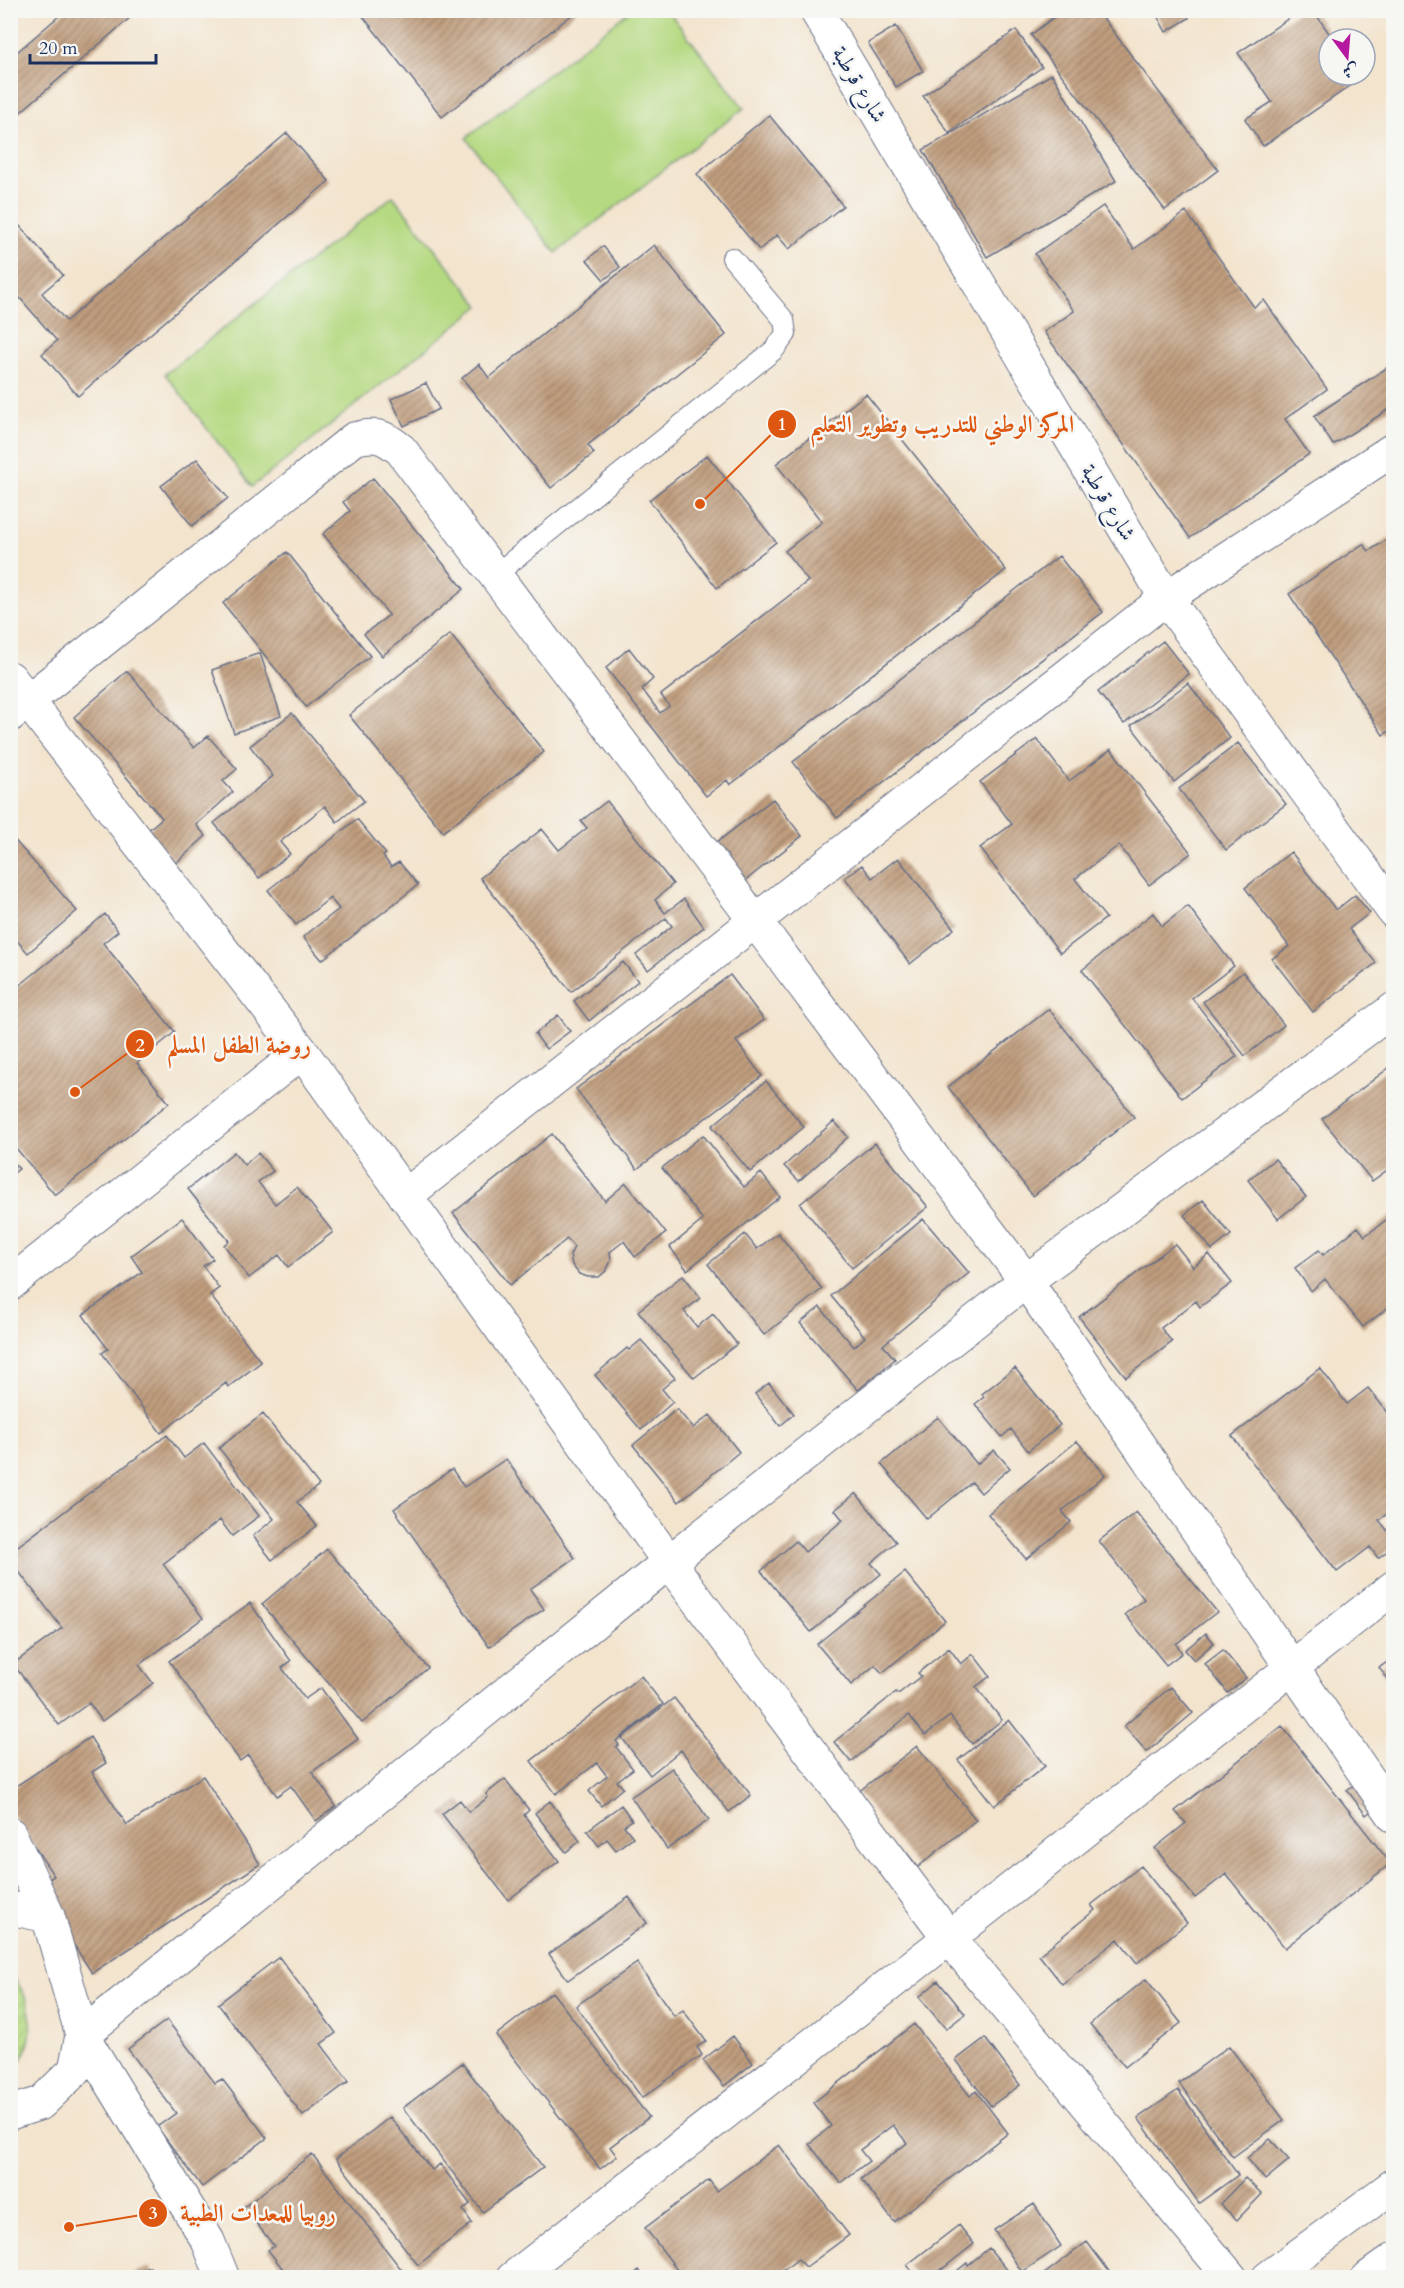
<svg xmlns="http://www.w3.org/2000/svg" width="1404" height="2288" font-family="Cardo,Amiri,serif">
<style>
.grass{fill:#b5d981;stroke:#688470;stroke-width:1.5}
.garden{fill:url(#garden-furrows);stroke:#688470;stroke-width:1.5}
.building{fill:url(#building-hatch)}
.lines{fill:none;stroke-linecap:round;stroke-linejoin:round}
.service-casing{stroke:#676e85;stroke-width:22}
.minor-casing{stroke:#676e85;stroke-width:35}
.primary-casing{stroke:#676e85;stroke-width:35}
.service{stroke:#fff;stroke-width:20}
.minor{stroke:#fff;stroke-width:33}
.primary{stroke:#fff;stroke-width:33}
.labels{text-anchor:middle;stroke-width:5;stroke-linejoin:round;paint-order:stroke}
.street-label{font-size:22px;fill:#1b2f5e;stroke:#f6f6f2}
.leader{fill:none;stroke:#de5710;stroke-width:2}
.callout-dot{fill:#de5710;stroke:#f6f6f2;stroke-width:2}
.mark-label{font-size:18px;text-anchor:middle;font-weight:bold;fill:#fff}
.callout-label{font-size:24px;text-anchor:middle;font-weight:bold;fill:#de5710;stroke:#f6f6f2;stroke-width:5;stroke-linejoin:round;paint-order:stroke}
</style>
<defs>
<pattern id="garden-furrows" width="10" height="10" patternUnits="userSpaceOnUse" patternTransform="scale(1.5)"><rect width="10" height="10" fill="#b5d981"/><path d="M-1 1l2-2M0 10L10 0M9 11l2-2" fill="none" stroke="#9bbb72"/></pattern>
<pattern id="building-hatch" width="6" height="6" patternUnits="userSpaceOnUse" patternTransform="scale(1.5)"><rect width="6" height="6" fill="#c09d7d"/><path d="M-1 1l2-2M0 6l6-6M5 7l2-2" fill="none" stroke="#9b806a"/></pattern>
</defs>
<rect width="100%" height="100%" fill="#f6f6f2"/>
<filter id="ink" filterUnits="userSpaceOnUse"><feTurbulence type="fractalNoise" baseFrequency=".0167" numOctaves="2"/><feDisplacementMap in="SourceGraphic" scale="12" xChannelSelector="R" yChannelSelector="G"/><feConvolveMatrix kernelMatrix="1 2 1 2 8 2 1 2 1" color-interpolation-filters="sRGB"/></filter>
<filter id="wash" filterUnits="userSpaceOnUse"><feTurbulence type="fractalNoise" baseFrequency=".008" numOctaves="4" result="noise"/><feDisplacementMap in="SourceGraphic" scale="24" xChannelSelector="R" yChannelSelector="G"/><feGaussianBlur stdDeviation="1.35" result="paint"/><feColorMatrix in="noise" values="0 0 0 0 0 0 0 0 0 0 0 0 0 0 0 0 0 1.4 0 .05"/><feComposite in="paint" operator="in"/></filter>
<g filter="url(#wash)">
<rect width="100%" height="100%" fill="#f3e4ce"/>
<!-- grass -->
<path class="grass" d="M631,10L668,11L744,108L556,253L466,138Z
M393,196L480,306L252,487L165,374Z"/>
<!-- garden -->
<path class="garden" d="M10,1974C35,1999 40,2046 11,2071Z"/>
<g id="blocks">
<!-- building -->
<path class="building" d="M66,10H139L10,121V58Z
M358,10H578L442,117Z
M1063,10H1097L1218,170L1165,210L1031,35Z
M1154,10H1184L1189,18L1166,32Z
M1301,10H1313L1333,39H1329V75H1357L1360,79L1263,146L1245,119L1272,102L1238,53Z
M896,26L923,71L896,87L868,43Z
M1016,30L1042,67L949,133L923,96Z
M1052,74L1116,181L987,257L923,150Z
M769,115L843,206L789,249L777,235L759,250L697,174Z
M287,133L329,181L78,396L42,354L57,341L20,298L10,306V215L63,275L42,293L66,321Z
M1103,206L1134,249L1186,212L1254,307L1264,300L1327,389L1285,419L1309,454L1190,538L1044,332L1074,311L1035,254Z
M654,245L726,335L588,445L594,453L551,488L462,378L479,364L489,378Z
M603,246L620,267L604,280L587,260Z
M1394,363V406L1333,445L1314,416Z
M426,383L439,409L404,426L391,399Z
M866,394L1006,570L730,785L727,780L706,796L606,668L629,648L653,679L642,689L660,713L669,706L661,695L808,581L785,551L822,522L776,464Z
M707,455L776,542L717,588L649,500Z
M197,459L228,498L192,526L161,486Z
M373,478L464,589L382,656L364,634L389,615L323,534L350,511L343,502Z
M1394,535V728L1383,735L1289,594L1363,544L1369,551Z
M287,552L370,656L306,707L223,603Z
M1059,556L1103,612L837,818L793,762Z
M450,634L544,752L443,832L349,715Z
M1163,641L1189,674L1124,724L1098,692Z
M260,653L281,716L234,733L212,670Z
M127,671L194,748L208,736L237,769L223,781L233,792L196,825L206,836L176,863L147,831L162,818L74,717Z
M1188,683L1230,738L1174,782L1131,726Z
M292,713L364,801L337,822L325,806L280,842L290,854L259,878L214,823L273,776L250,746Z
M1037,739L1069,781L1111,749L1191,853L1149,885L1119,845L1075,879L1106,918L1060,953L980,848L1012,824L980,782Z
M1238,743L1286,804L1226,850L1179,789Z
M773,799L802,836L741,884L712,846Z
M607,801L673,884L655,900L665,913L684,899L704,927L648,970L636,955L672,926L666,918L571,992L480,878L542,829L559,850L587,828L581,821Z
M357,819L386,854L383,856L391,867L399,862L418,885L322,960L303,937L339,909L330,898L296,925L268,890Z
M10,835L77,911L28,953L10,933Z
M1291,852L1336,910L1355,895L1370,913L1349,929L1376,963L1313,1012L1272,959L1289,946L1245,888Z
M898,858L954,929L910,964L845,878L862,865L872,878Z
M1188,906L1234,966L1192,998L1237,1056L1182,1098L1082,970L1153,913L1162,926Z
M105,914L118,931L103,943L175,1032L137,1063L169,1103L55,1195L10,1141V993L71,944L70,943Z
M623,962L638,981L589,1021L574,1001Z
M1243,972L1284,1025L1245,1056L1203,1002Z
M730,975L764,1020L736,1041L762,1076L637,1169L576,1089Z
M1049,1009L1134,1117L1033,1196L948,1087Z
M558,1015L570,1031L546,1049L535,1034Z
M1394,1064V1165L1372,1181L1322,1119Z
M766,1081L804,1127L750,1172L712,1126Z
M834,1121L848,1137L799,1181L784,1166Z
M552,1134L605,1201L626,1183L666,1233L635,1257L624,1241L610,1252L611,1260L607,1270L599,1277H588L579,1274L572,1265L570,1255L574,1247L567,1239L510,1285L453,1213Z
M703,1135L744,1187L761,1173L780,1197L687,1270L670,1247L703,1220L662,1168Z
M875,1143L928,1207L852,1268L800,1204Z
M234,1152L244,1165L258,1153L273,1171L258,1182L275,1204L297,1187L333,1232L288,1267L279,1255L249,1278L224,1245L229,1241L188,1189Z
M10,1159L19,1169L10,1176Z
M1275,1159L1306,1197L1278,1219L1248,1180Z
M1203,1200L1231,1235L1212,1250L1184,1215Z
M1394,1214V1303L1363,1327L1325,1279L1311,1291L1295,1268L1319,1250L1323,1255L1358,1227L1365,1236Z
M182,1218L213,1259L203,1266L219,1288L210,1295L261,1362L228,1387L226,1383L161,1433L102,1353L108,1349L83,1315L142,1272L131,1256Z
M923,1219L969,1273L883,1345L895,1359L858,1390L800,1323L820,1307L854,1347L865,1337L831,1296Z
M778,1233L822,1289L764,1335L708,1264L745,1234L757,1249Z
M1175,1244L1193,1267L1209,1254L1232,1283L1200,1307L1196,1301L1161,1328L1172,1342L1126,1377L1079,1317Z
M683,1275L701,1298L684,1311L697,1327L713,1314L737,1344L694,1378L638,1311Z
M641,1340L675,1378L662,1389L673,1402L641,1430L595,1375L627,1348L629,1350Z
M1015,1368L1060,1425L1028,1451L1011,1429L1002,1437L975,1404L984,1397L982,1394Z
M1320,1368L1347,1404L1368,1388L1394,1420V1509L1379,1520L1394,1539V1546L1378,1558L1370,1547L1337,1572L1232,1436Z
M769,1383L794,1414L780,1426L755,1394Z
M677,1409L693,1428L710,1415L739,1452L679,1502L633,1445Z
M263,1414L319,1485L297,1502L317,1526L272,1560L253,1536L274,1519L219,1448Z
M938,1417L977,1464L994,1450L1010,1468L981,1493L972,1482L927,1519L881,1464Z
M167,1435L184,1458L204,1443L259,1516L232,1536L220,1520L163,1564L203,1618L139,1665L153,1683L102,1721L89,1703L59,1725L13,1664L62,1628L10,1560V1552Z
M1077,1441L1105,1475L1062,1511L1071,1522L1026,1559L988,1514Z
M506,1459L575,1558L530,1589L544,1609L489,1647L394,1509L452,1469L464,1487Z
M856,1493L896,1542L871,1563L881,1574L811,1632L761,1571L796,1541L805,1552L843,1520L835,1510Z
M1136,1512L1217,1612L1176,1644L1182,1653L1166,1665L1125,1614L1144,1599L1099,1541Z
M327,1549L428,1668L362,1723L262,1604Z
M905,1572L945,1621L882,1673L875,1665L851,1685L817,1644Z
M250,1603L291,1661L282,1668L305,1699L321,1688L358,1739L312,1772L336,1806L316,1821L291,1786L277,1796L248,1755L240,1761L169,1661Z
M1206,1633L1214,1643L1194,1660L1185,1650Z
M949,1648L961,1664L973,1654L990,1676L976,1687L1002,1720L972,1744L950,1716L925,1735L909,1715L851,1762L834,1742L896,1692L898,1694L921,1676L918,1673Z
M1223,1650L1246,1678L1228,1693L1205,1664Z
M1394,1657V1686L1379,1668Z
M641,1676L663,1704L616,1741L619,1745L616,1747L633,1769L617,1781L623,1788L601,1806L589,1791L607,1776L597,1763L556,1794L531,1761Z
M1171,1687L1193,1713L1147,1752L1124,1726Z
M674,1698L751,1795L729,1812L681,1750L650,1775L622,1738Z
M1009,1720L1045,1766L994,1806L958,1760Z
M1282,1726L1388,1860L1394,1856V1868L1390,1864L1285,1948L1226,1874L1195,1898L1155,1848L1186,1823L1175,1811Z
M90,1737L106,1763L92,1772L127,1825L203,1776L260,1864L92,1973L36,1887L54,1876L10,1810V1790Z
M917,1746L976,1820L918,1867L858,1792Z
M672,1768L709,1820L667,1849L631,1797Z
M1363,1778L1382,1802L1366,1815L1347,1790Z
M505,1779L529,1810L524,1815L559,1861L508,1900L442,1814L460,1800L469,1812L488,1797L486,1794Z
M550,1801L580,1841L566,1852L535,1813Z
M621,1805L632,1820L624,1826L633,1837L616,1850L607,1839L599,1846L587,1831Z
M1141,1866L1187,1923L1137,1963L1118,1939L1062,1984L1039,1955L1095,1910L1091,1905Z
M629,1897L647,1923L568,1980L549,1954Z
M279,1957L336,2033L321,2044L349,2081L303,2116L218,2004Z
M637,1963L674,2016L683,2010L706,2041L697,2047L702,2055L642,2098L576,2006Z
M1146,1979L1181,2023L1125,2067L1090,2024Z
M938,1981L965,2014L946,2029L919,1997Z
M552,1992L649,2117L610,2147L617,2156L600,2169L496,2035Z
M167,2020L215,2083L222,2079L267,2138L202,2187L157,2127L176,2113L128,2049Z
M914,2024L970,2096L976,2091L1008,2133L894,2222L861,2179L907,2143L893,2125L860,2150L869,2161L840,2183L809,2144L831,2126L813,2103Z
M733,2036L753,2063L724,2086L703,2060Z
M985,2038L1020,2085L991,2106L956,2060Z
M1229,2046L1284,2120L1233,2157L1179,2083Z
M462,2063L543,2167L483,2212L403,2108Z
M1178,2090L1238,2175L1199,2203L1138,2118Z
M390,2117L432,2170L440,2164L470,2204L463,2210L472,2223L418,2265L336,2159Z
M1270,2139L1289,2160L1265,2180L1247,2158Z
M779,2145L849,2235L806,2267L798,2259L779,2274L782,2278H684L645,2228L709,2180L717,2191Z
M312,2154L408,2278H290L268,2250L274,2246L244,2207Z
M1245,2178L1262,2194L1237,2220L1220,2204Z
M1034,2204L1061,2246L1022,2272L994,2230Z
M959,2225L974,2244L931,2278H917L907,2265Z
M1087,2242L1114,2278H1044L1043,2275Z
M989,2248L1014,2278H948L967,2263L968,2265Z
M150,2267L154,2278H124V2277Z
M639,2270L645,2278H629Z"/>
</g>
</g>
<g filter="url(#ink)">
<use href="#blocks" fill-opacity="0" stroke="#676e85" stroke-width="1.5"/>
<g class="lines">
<!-- service casing -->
<g class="service-casing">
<path id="service" d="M495,575L774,350L786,334L784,320L732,258"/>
</g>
<!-- minor casing -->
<g class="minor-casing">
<path id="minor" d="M816,10L1166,598L1394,912
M10,678L302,1052L669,1562L949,1938L1231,2278
M10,715L354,439C376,433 384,436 401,450L1026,1281L1394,1816
M405,1196L1166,598L1394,449
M10,1284L302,1052
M10,1834L48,1916L82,2035L208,2241L223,2278
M10,1908L48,1916
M10,2113L41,2103L75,2070L82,2035L669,1562L1026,1281L1394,1009
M513,2278L949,1938L1394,1587"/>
</g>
<!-- primary casing -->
<g class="primary-casing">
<path id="primary" d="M1268,2278L1394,2185
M1368,2278L1394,2259"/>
</g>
<!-- service -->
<use href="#service" class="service"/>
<!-- minor -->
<use href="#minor" class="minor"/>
<!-- primary -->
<use href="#primary" class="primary"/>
</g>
</g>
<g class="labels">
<!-- street labels -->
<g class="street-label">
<text transform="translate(860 84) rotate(59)" y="8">شارع قرطبة</text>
<text transform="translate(1109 502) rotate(59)" y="8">شارع قرطبة</text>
</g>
</g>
<!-- callouts -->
<path class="leader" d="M700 504L782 424M75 1092L140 1044M69 2227L153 2213"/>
<g class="callout-dot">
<circle cx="700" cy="504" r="6"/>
<circle cx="75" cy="1092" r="6"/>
<circle cx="69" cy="2227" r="6"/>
<circle cx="782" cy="424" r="15"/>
<circle cx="140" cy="1044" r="15"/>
<circle cx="153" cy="2213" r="15"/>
</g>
<g class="mark-label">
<text x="782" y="430">1</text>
<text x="140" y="1051">2</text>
<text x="153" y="2219">3</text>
</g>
<g class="callout-label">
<text x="942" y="432">المركز الوطني للتدريب وتطوير التعليم</text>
<text x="239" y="1053">روضة الطفل المسلم</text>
<text x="258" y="2221">روبيا للمعدات الطبية</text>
</g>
<!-- margin -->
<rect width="1404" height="2288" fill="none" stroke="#f6f6f2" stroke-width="36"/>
<!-- north arrow -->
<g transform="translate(1347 57) rotate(164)"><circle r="28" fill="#f6f6f2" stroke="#9ea6b7" stroke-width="1.5"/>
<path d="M0-4.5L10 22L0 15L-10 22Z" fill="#b5179e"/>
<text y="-9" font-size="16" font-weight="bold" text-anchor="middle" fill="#1b2f5e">ش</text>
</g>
<!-- scale -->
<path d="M30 54v9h126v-9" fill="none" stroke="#1b2f5e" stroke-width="3"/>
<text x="39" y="54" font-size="18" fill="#1b2f5e" stroke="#f6f6f2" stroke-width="4.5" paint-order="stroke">20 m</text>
</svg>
